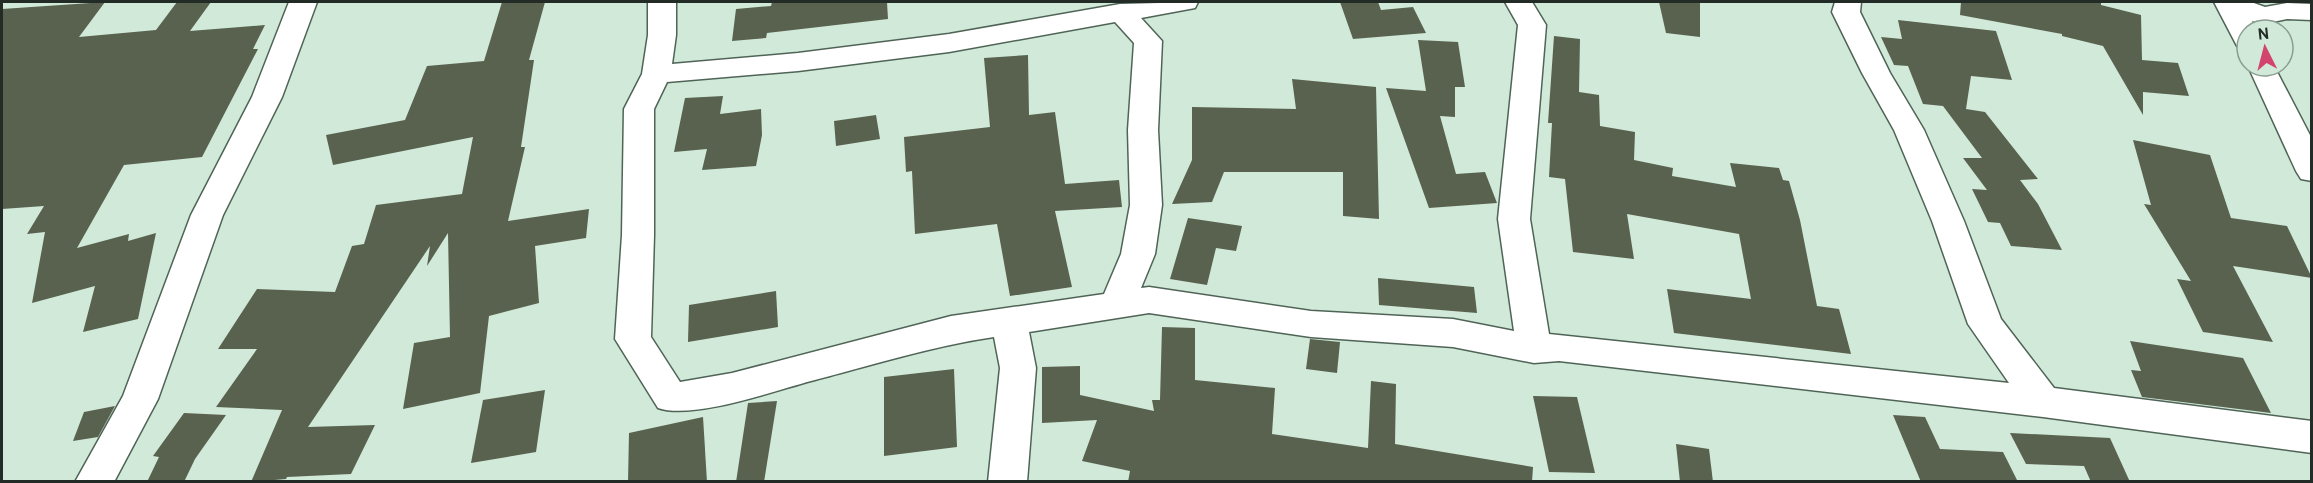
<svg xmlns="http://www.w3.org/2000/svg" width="2313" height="483" font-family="Overpass,sans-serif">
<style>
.building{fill:#59624e}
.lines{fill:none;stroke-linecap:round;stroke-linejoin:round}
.minor-casing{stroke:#4f6456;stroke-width:3}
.minor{fill:#fff;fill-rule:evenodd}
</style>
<rect width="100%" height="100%" fill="#d1e9d9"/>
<g class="building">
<polygon points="105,2 79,37 156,30 177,2 211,2 190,31 265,25 253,49 258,49 202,157 124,165 77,248 129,234 128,241 156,233 138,319 83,332 95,286 32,303 45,232 27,234 44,206 2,209 2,9"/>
<polygon points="502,2 545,2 529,60 534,60 521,147 525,147 508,221 589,209 586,238 535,246 539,303 489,316 480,393 403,409 414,343 450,337 448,233 427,266 430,246 308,427 375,425 351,474 287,477 286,479 251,482 282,410 216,407 257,349 218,349 257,289 335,292 352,246 364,244 376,205 462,194 473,137 333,165 326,135 405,120 427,66 484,61"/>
<polygon points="772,2 887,2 888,19 767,33 766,38 732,41 736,9 771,6"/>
<polygon points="1340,2 1378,2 1381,10 1413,7 1426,33 1353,39"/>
<polygon points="1659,2 1700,2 1700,37 1666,33"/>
<polygon points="1961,2 2101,2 2101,5 2141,15 2142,60 2178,63 2189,96 2143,92 2143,115 2103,46 2062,36 2062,34 1960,15"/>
<polygon points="1898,20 1996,31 2012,80 1971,76 1966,109 1985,112 2038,179 2020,180 2038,204 2062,250 2011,246 2000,223 1988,222 1972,189 1987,190 1963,158 1982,158 1943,106 1923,104 1908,66 1894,65 1881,37 1902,39"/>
<polygon points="1554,36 1580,39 1579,92 1599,95 1600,126 1635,132 1634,160 1673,168 1672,176 1736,187 1730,163 1779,168 1783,180 1789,181 1800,220 1817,306 1839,309 1851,354 1674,333 1667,289 1751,299 1739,234 1627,214 1634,259 1573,252 1565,179 1549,177 1552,123 1548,123"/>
<polygon points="1418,40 1458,42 1465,87 1455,87 1455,117 1440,116 1456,174 1485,172 1497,203 1429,208 1386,88 1426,91"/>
<polygon points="1028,55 1029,115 1055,112 1065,184 1119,180 1122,207 1055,211 1072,287 1010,296 997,224 915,234 912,171 906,172 904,137 990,127 984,58"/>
<polygon points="1292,79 1376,87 1379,219 1343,216 1343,172 1224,172 1212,202 1172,204 1192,160 1192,107 1296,109"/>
<polygon points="723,96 720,114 761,109 762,135 756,166 702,170 707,149 674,152 685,98"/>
<polygon points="876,115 880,139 836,146 834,121"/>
<polygon points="2133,140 2210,155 2231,218 2287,226 2312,278 2233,266 2273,342 2203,332 2177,279 2191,281 2144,204 2151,205"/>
<polygon points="1188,218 1242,226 1236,251 1216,248 1207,285 1170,279"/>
<polygon points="1378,278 1474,287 1477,313 1379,305"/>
<polygon points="776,291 778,327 688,342 689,305"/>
<polygon points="1162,327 1195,328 1195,380 1275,388 1272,434 1368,448 1371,381 1396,384 1395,444 1533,467 1532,482 1128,482 1130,471 1082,461 1097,420 1042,423 1042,367 1080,366 1080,395 1154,411 1152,400 1160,400"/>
<polygon points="1310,339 1340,342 1337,373 1306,369"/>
<polygon points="2130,341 2243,358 2271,413 2142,397 2131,370 2141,371"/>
<polygon points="954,369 957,447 884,456 884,377"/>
<polygon points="545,390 536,452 471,463 483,400"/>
<polygon points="1533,396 1577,397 1595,473 1549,472"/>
<polygon points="777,401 764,482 736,482 748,403"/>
<polygon points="115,406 98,437 73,441 84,412"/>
<polygon points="184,413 226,415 195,459 184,482 147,482 159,457 153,456"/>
<polygon points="1893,415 1925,417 1940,449 2003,452 2018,482 1921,482"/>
<polygon points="703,417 707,482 628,482 629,433"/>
<polygon points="2010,433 2110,438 2130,482 2091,482 2084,466 2026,464"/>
<polygon points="1676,444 1709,449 1713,482 1680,482"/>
</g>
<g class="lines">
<g class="minor-casing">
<g id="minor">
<polygon points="289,2 317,2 282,97 223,215 158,399 114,482 75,482 123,396 191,215 252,97"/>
<path d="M648,2H676V35L672,64L798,53L949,34L1120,4L1198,2L1195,8L1141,18L1162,41L1158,130L1162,205L1155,254L1141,288L1149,287L1311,311L1453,319L1514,331L1498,219L1518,25L1505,2H1532L1546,25L1530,219L1549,334L2009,383L1968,324L1932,221L1894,130L1862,73L1832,12L1835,2H1861L1860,12L1890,73L1924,130L1964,221L2001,319L2054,388L2312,421V453L2043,417L1559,361L1534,363L1453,347L1311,337L1149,313L1029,332L1036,368L1027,482H988L1000,368L994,337C932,346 872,365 811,381C774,391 692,420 658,408L615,339L622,235L624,109L642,74L648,35ZM1115,22L1134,43L1128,130L1130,205L1121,254L1104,294L951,316L732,373L680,382L651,337L654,235V109L667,82L798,71L949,52Z"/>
<polygon points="2214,2 2251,2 2265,7 2287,3 2312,4 2312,20 2287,19 2263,24 2252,21 2256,30 2247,30 2247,49 2237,46"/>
<polygon points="2247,64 2274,66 2312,139 2312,181 2301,179 2296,171"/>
</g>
</g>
<use href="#minor" class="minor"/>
</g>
<rect width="2313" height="483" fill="none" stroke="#222b25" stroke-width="6"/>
<g transform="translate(2265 48) rotate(354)"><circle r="28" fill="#d1e9d9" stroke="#8b9d91" stroke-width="1.5"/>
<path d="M0-4.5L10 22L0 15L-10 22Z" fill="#d2436e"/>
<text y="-9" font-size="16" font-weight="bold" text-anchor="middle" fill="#222b25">N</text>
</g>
</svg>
